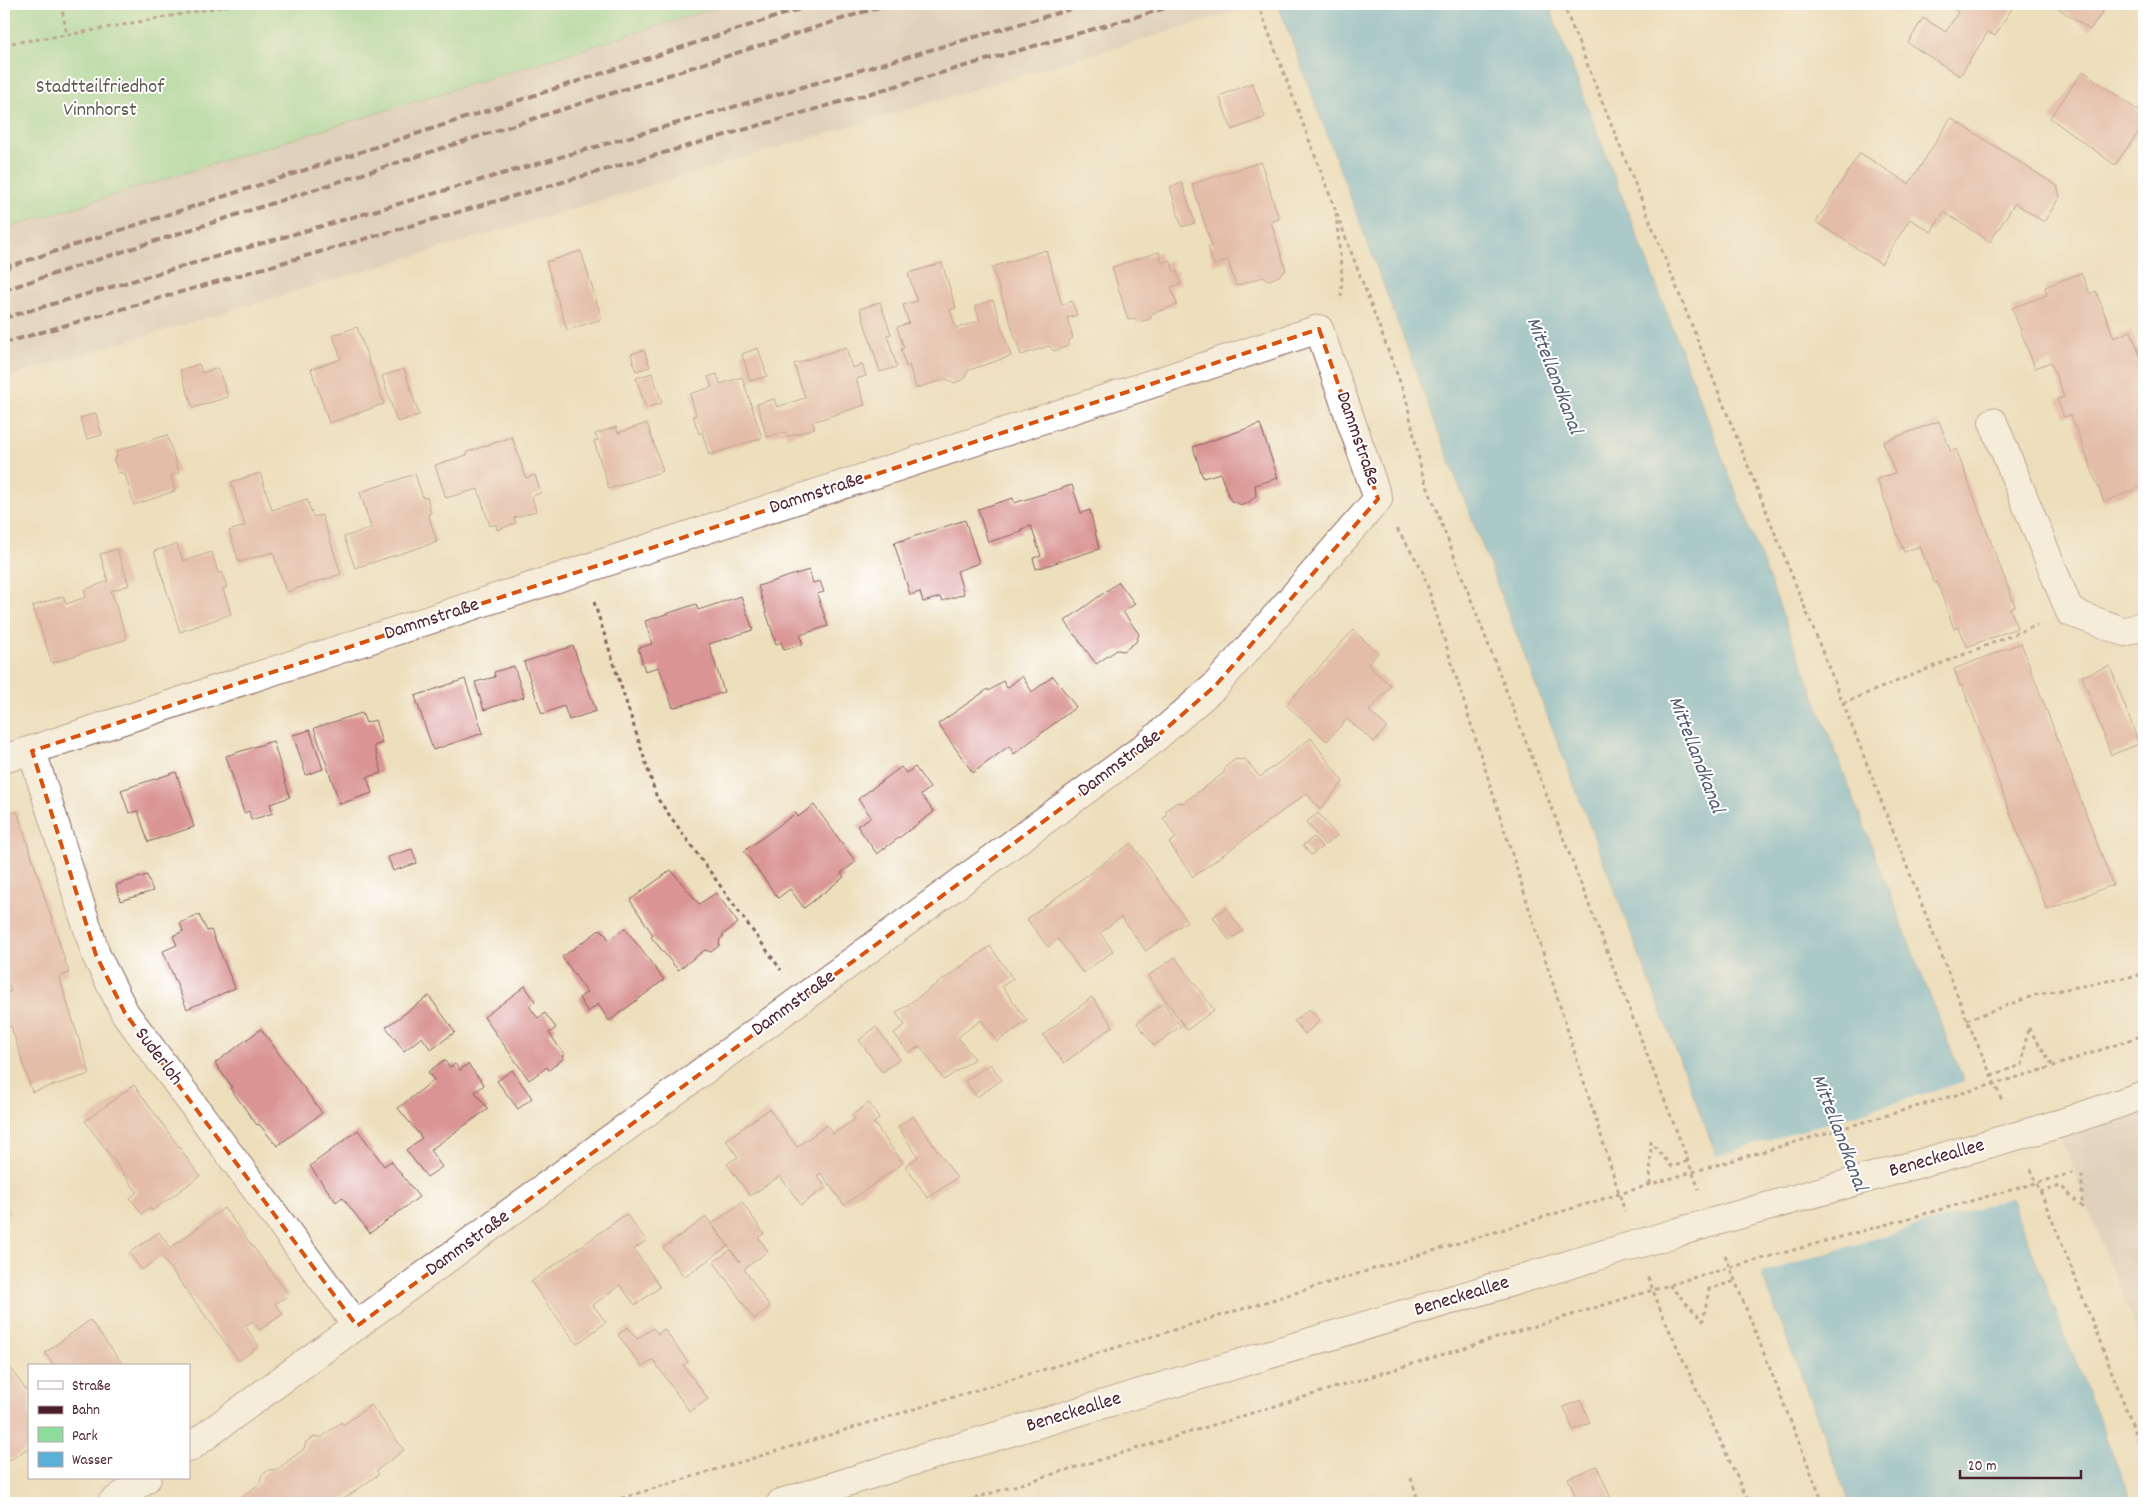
<svg xmlns="http://www.w3.org/2000/svg" width="2148" height="1507" font-family="Dekko,sans-serif">
<style>
.industrial{fill:#cfc0ba}
.green{fill:#8ddc9b;stroke:#6c7e63}
.water{fill:#5cb0d8;stroke:#536882}
.pier{fill:#eddebc}
.building{fill:#d99493}
.lines{fill:none;stroke-linecap:round;stroke-linejoin:round}
.minor-casing{stroke:#83625e;stroke-width:30}
.path{stroke:#83625e;stroke-width:3;stroke-dasharray:4 4;stroke-linecap:butt}
.minor{stroke:#fff;stroke-width:28}
.rail{stroke:#4a1f2b;stroke-width:4;stroke-dasharray:8 4;stroke-linecap:butt}
.minor-bridge-casing{stroke:#83625e;stroke-width:30;stroke-linecap:butt}
.path-bridge{stroke:#83625e;stroke-width:3;stroke-dasharray:4 4;stroke-linecap:butt}
.minor-bridge{stroke:#fff;stroke-width:28}
.marked{fill:none;stroke:#d8530f;stroke-width:4;stroke-dasharray:10 6;stroke-linejoin:round}
.labels{text-anchor:middle;dominant-baseline:central;stroke-width:4;stroke-linejoin:round;paint-order:stroke}
.park-label{font-size:20px;fill:#5e584d;stroke:#fff}
.street-label{font-size:20px;fill:#4a1f2b;stroke:#fff}
.water-label{font-size:21px;font-style:italic;fill:#515970;stroke:#fff}
</style>
<rect width="100%" height="100%" fill="#fff"/>
<filter id="ink" filterUnits="userSpaceOnUse"><feTurbulence type="fractalNoise" baseFrequency=".02" numOctaves="2"/><feDisplacementMap in="SourceGraphic" scale="10" xChannelSelector="R" yChannelSelector="G"/><feConvolveMatrix kernelMatrix="1 2 1 2 8 2 1 2 1" color-interpolation-filters="sRGB"/></filter>
<filter id="wash" filterUnits="userSpaceOnUse"><feTurbulence type="fractalNoise" baseFrequency=".0096" numOctaves="4" result="noise"/><feDisplacementMap in="SourceGraphic" scale="20" xChannelSelector="R" yChannelSelector="G"/><feGaussianBlur stdDeviation="1.12" result="paint"/><feColorMatrix in="noise" values="0 0 0 0 0 0 0 0 0 0 0 0 0 0 0 0 0 1.4 0 .05"/><feComposite in="paint" operator="in"/></filter>
<g filter="url(#wash)">
<rect width="100%" height="100%" fill="#eddebc"/>
<g class="industrial">
<polygon points="728,4 1262,4 4,378 4,229"/>
<polygon points="2144,1095 2144,1352 2056,1125"/>
</g>
<polygon class="green" points="4,4 728,4 4,229"/>
<polygon class="water" points="1278,4 1548,4 1916,961 2132,1503 1850,1503 1442,441"/>
<polygon class="pier" points="1966,1081 2013,1197 1758,1274 1714,1157"/>
<g id="blocks">
<g class="building">
<polygon points="1944,4 2014,5 1995,36 1988,32 1960,76 1908,43 1923,18 1946,32 1958,12"/>
<polygon points="2055,4 2108,4 2090,30 2054,5"/>
<polygon points="2083,71 2144,115 2144,132 2141,129 2115,165 2050,118"/>
<polygon points="1252,83 1265,117 1232,130 1219,96"/>
<polygon points="1951,118 2057,186 2060,196 2044,222 2015,203 1990,242 1944,212 1931,232 1910,219 1881,264 1816,222 1860,153 1909,184"/>
<polygon points="1261,162 1279,219 1271,222 1286,270 1279,276 1269,280 1263,277 1236,286 1228,260 1214,265 1208,247 1212,246 1192,184"/>
<polygon points="1182,183 1195,223 1182,227 1170,187"/>
<polygon points="1046,250 1062,305 1072,301 1077,315 1067,318 1073,338 1069,340 1068,346 1054,351 1049,346 1021,355 992,267"/>
<polygon points="581,251 602,319 567,330 546,262"/>
<polygon points="1159,252 1162,263 1170,260 1174,271 1177,271 1181,284 1171,287 1177,305 1153,313 1150,319 1139,322 1133,319 1128,320 1112,267"/>
<polygon points="942,263 956,308 950,310 956,328 980,321 975,306 993,300 1011,356 969,370 964,379 954,383 947,379 916,388 909,365 906,367 901,349 904,348 897,327 909,323 903,305 917,301 908,273"/>
<polygon points="2081,273 2090,294 2096,291 2114,338 2131,331 2144,367 2144,496 2141,487 2104,502 2071,415 2064,417 2057,399 2064,397 2051,362 2035,368 2012,308 2047,295 2045,287"/>
<polygon points="880,302 891,334 887,335 897,367 880,372 860,309"/>
<polygon points="357,327 384,404 329,423 311,369 341,359 333,335"/>
<polygon points="846,347 852,368 862,364 866,376 856,379 865,405 812,422 815,428 787,437 785,432 767,437 757,404 774,399 777,407 805,398 794,364"/>
<polygon points="758,348 767,376 750,381 742,354"/>
<polygon points="644,350 650,367 636,371 631,354"/>
<polygon points="199,364 202,373 218,368 228,397 193,408 180,370"/>
<polygon points="404,369 419,415 397,422 382,376"/>
<polygon points="652,373 662,403 646,408 636,378"/>
<polygon points="717,374 720,384 742,377 762,438 709,455 702,432 699,434 693,416 696,415 690,394 712,387 708,377"/>
<polygon points="96,413 102,435 87,439 80,418"/>
<polygon points="1939,421 1951,452 1956,449 2015,606 2010,608 2017,628 1967,647 1959,627 1954,629 1937,582 1934,583 1920,546 1904,552 1877,479 1895,473 1883,442"/>
<polygon points="647,423 663,471 609,489 594,441 598,440 595,434 616,427 618,433"/>
<polygon points="1260,424 1278,478 1255,485 1256,496 1248,503 1242,505 1231,501 1229,497 1220,473 1203,478 1193,447"/>
<polygon points="167,435 179,473 171,476 175,491 134,505 125,474 118,472 114,460 117,456 116,451"/>
<polygon points="512,437 526,478 535,475 541,493 532,496 536,511 514,518 516,523 497,530 496,524 490,526 478,489 446,498 435,465 467,455 467,452"/>
<polygon points="260,473 272,510 307,499 313,517 322,515 341,574 286,592 273,552 239,562 229,531 245,526 231,482"/>
<polygon points="415,474 423,498 427,497 431,513 428,514 437,542 355,568 344,537 371,528 360,492"/>
<polygon points="1072,485 1081,513 1090,510 1099,549 1036,569 1033,558 1041,556 1031,526 1021,529 1022,532 988,542 978,509 1013,498 1014,503"/>
<polygon points="965,520 979,563 957,571 964,594 942,601 940,597 923,602 920,592 910,595 894,543"/>
<polygon points="177,544 183,561 212,552 218,573 222,572 227,587 223,589 231,614 180,632 154,551"/>
<polygon points="117,549 129,585 111,591 127,639 52,663 33,606 63,596 66,604 86,597 84,590 108,581 100,554"/>
<polygon points="809,570 813,583 820,581 824,592 817,594 828,626 800,635 803,644 784,650 781,642 776,644 758,586"/>
<polygon points="1119,582 1135,604 1123,612 1139,634 1136,642 1124,651 1117,650 1096,664 1065,621"/>
<polygon points="741,596 753,630 709,644 724,692 673,708 659,667 645,671 638,648 652,644 645,621 696,604 698,610"/>
<polygon points="1353,630 1378,653 1368,665 1391,686 1369,711 1387,727 1374,742 1347,719 1327,741 1286,705"/>
<polygon points="2021,643 2113,885 2047,910 1962,685 1960,686 1954,669"/>
<polygon points="573,646 596,711 569,720 564,706 542,714 524,662"/>
<polygon points="514,666 524,697 484,710 475,682 495,677 494,672"/>
<polygon points="2110,666 2139,744 2111,755 2082,676"/>
<polygon points="1022,676 1032,692 1053,676 1076,707 1014,754 1009,746 973,773 938,724 988,689 989,691 1003,681 1007,688"/>
<polygon points="465,679 483,733 433,750 415,696"/>
<polygon points="362,713 366,723 375,720 382,743 374,746 382,773 367,777 372,793 340,804 314,728"/>
<polygon points="310,730 323,769 306,775 293,735"/>
<polygon points="1311,738 1343,782 1320,810 1307,793 1193,877 1169,843 1176,838 1163,818 1166,816 1166,810 1177,802 1183,803 1224,773 1225,767 1236,759 1241,760 1244,758 1260,777"/>
<polygon points="273,741 290,797 270,804 273,813 251,820 249,811 244,813 226,756"/>
<polygon points="901,767 906,773 915,767 930,788 921,795 934,812 877,854 857,826 871,817 858,799"/>
<polygon points="176,772 194,827 148,842 138,811 129,813 121,790"/>
<polygon points="814,805 856,862 841,873 844,877 804,908 790,889 778,898 744,851 796,813 798,817"/>
<polygon points="17,811 69,973 59,977 90,1074 32,1092 11,1026 4,1029 4,993 11,991 9,985 4,987 4,815"/>
<polygon points="1318,813 1337,836 1325,845 1306,822"/>
<polygon points="1314,837 1322,847 1311,855 1303,845"/>
<polygon points="1131,843 1187,921 1146,951 1121,917 1100,933 1113,951 1083,973 1058,939 1048,947 1027,919"/>
<polygon points="412,849 417,863 393,871 388,857"/>
<polygon points="671,870 699,904 716,893 738,923 722,935 724,936 720,939 719,946 711,952 705,950 678,970 651,937 653,935 630,900"/>
<polygon points="147,875 153,891 120,901 116,885"/>
<polygon points="1226,908 1243,931 1229,940 1213,917"/>
<polygon points="199,915 207,931 211,930 235,988 187,1009 163,951 177,945 173,936 183,931 180,923"/>
<polygon points="625,928 664,980 609,1021 598,1004 588,1012 579,998 587,992 562,957 601,929 609,940"/>
<polygon points="990,946 1013,979 1002,986 1027,1021 997,1042 981,1020 970,1028 958,1037 974,1059 944,1080 920,1046 909,1053 894,1033 905,1025 896,1013"/>
<polygon points="1175,957 1214,1010 1187,1030 1148,976"/>
<polygon points="525,986 535,1001 529,1006 538,1018 545,1013 556,1028 549,1033 564,1054 562,1056 564,1058 549,1070 547,1067 529,1080 484,1017"/>
<polygon points="429,996 455,1032 431,1050 422,1037 404,1051 386,1027"/>
<polygon points="1092,997 1113,1026 1064,1063 1043,1035"/>
<polygon points="1163,1003 1181,1026 1154,1046 1137,1023"/>
<polygon points="1309,1009 1320,1021 1305,1034 1294,1021"/>
<polygon points="876,1027 900,1059 882,1072 859,1040"/>
<polygon points="261,1029 322,1113 277,1146 259,1124 257,1125 230,1088 232,1087 215,1063"/>
<polygon points="444,1060 450,1067 455,1064 460,1070 468,1064 484,1085 475,1092 488,1109 430,1150 442,1167 427,1177 406,1150 422,1138 398,1108 434,1080 428,1072"/>
<polygon points="990,1064 1002,1080 977,1097 965,1081"/>
<polygon points="512,1070 532,1098 518,1109 497,1081"/>
<polygon points="134,1085 200,1176 152,1211 150,1208 142,1214 130,1198 137,1192 85,1121"/>
<polygon points="869,1103 879,1119 874,1123 903,1163 844,1205 821,1173 817,1176 826,1187 801,1205 780,1176 750,1196 727,1164 738,1157 726,1140 769,1109 797,1147 827,1125 833,1134 855,1119 852,1115"/>
<polygon points="913,1116 957,1178 928,1198 905,1166 918,1157 898,1127"/>
<polygon points="358,1130 384,1166 391,1161 419,1197 370,1233 342,1197 336,1202 310,1166"/>
<polygon points="742,1202 764,1234 758,1237 768,1251 744,1269 770,1307 754,1319 714,1262 730,1250 740,1262 712,1224"/>
<polygon points="4,1204 10,1212 4,1216"/>
<polygon points="224,1208 289,1295 275,1304 283,1314 260,1330 253,1321 245,1326 259,1346 239,1361 161,1256 142,1270 129,1253 159,1232 170,1248"/>
<polygon points="626,1214 646,1241 634,1249 660,1287 635,1305 620,1285 593,1305 606,1322 577,1344 531,1282"/>
<polygon points="706,1217 728,1246 684,1277 663,1248"/>
<polygon points="90,1320 124,1366 54,1366 45,1353"/>
<polygon points="628,1327 637,1339 653,1328 658,1334 664,1329 688,1362 683,1365 708,1399 690,1412 653,1360 642,1367 618,1335"/>
<polygon points="4,1360 29,1394 29,1447 9,1461 4,1454"/>
<polygon points="1581,1400 1590,1423 1573,1430 1564,1407"/>
<polygon points="371,1405 404,1450 376,1471 379,1474 338,1503 245,1503 241,1498 260,1483 262,1475 269,1470 278,1469 304,1449 306,1442 314,1437 322,1437 341,1422 343,1425"/>
<polygon points="1597,1466 1613,1503 1578,1503 1568,1478"/>
</g>
</g>
</g>
<g filter="url(#ink)">
<use href="#blocks" fill-opacity="0" stroke="#83625e" stroke-width="1"/>
<g class="lines">
<g class="minor-casing">
<g id="minor">
<polyline points="1993,422 2070,612 2125,632 2144,625"/>
<polyline points="32,751 96,955 125,1013 357,1326"/>
<polyline points="4,759 1319,329 1378,499 1215,686 1146,746 189,1448"/>
<polyline points="2062,1123 2144,1095"/>
<polyline points="112,1503 147,1478"/>
<polyline points="781,1503 920,1459 1678,1232"/>
</g>
</g>
<g class="path">
<polyline points="61,4 67,35"/>
<polyline points="1258,4 1406,398 1422,473 1699,1189"/>
<polyline points="1563,4 1843,703 1967,1020 2003,1103"/>
<polyline points="4,44 67,35 237,4"/>
<polyline points="1336,213 1342,277 1341,301"/>
<polyline points="1397,529 1422,569 1625,1212"/>
<polyline points="594,602 657,798 781,970"/>
<polyline points="1843,703 2037,625"/>
<polyline points="1967,1020 2035,995 2144,974"/>
<polyline points="2045,1069 2144,1035"/>
<polyline points="1991,1075 2022,1065 2028,1027 2053,1066"/>
<polyline points="2031,1169 2066,1254 2144,1455"/>
<polyline points="1650,1185 1651,1142 1672,1167 1688,1161"/>
<polyline points="2040,1192 2061,1186 2082,1207 2082,1170"/>
<polyline points="1725,1255 1823,1503"/>
<polyline points="1648,1277 1662,1314 1749,1503"/>
<polyline points="1669,1285 1703,1321 1709,1289 1736,1281"/>
<polyline points="1411,1478 1419,1503"/>
<polyline points="606,1503 1662,1181"/>
<polyline points="959,1503 1692,1278"/>
</g>
<use href="#minor" class="minor"/>
<g class="rail">
<polyline points="4,268 815,4"/>
<polyline points="4,290 888,4"/>
<polyline points="4,318 1089,4"/>
<polyline points="4,343 1180,4"/>
</g>
<g class="minor-bridge-casing">
<polyline id="minor-bridge" points="1678,1232 2062,1123"/>
</g>
<g class="path-bridge">
<polyline points="1662,1181 2045,1069"/>
<polyline points="1692,1278 2076,1172"/>
</g>
<use href="#minor-bridge" class="minor-bridge"/>
</g>
</g>
<path d="M0 0H2148V1507H0ZM1319,329L1378,499L1215,686L1146,746L357,1326L125,1013L96,955L32,751Z" fill="#eddebc" fill-opacity=".55" fill-rule="evenodd"/>
<path class="marked" d="M1319,329L1378,499L1215,686L1146,746L357,1326L125,1013L96,955L32,751Z"/>
<g class="labels">
<g class="park-label">
<text x="100" y="88">Stadtteilfriedhof<tspan x="100" dy="23">Vinnhorst</tspan></text>
</g>
<g class="street-label">
<text transform="translate(1357 439) rotate(71)">Dammstraße</text>
<text transform="translate(817 494) rotate(-18)">Dammstraße</text>
<text transform="translate(432 620) rotate(-18)">Dammstraße</text>
<text transform="translate(1120 764) rotate(-37)">Dammstraße</text>
<text transform="translate(794 1004) rotate(-36)">Dammstraße</text>
<text transform="translate(158 1057) rotate(53)">Suderloh</text>
<text transform="translate(1937 1159) rotate(-16)">Beneckeallee</text>
<text transform="translate(468 1244) rotate(-36)">Dammstraße</text>
<text transform="translate(1462 1297) rotate(-17)">Beneckeallee</text>
<text transform="translate(1074 1413) rotate(-17)">Beneckeallee</text>
</g>
<g class="water-label">
<text transform="translate(1553 376) rotate(69)">Mittellandkanal</text>
<text transform="translate(1695 755) rotate(69)">Mittellandkanal</text>
<text transform="translate(1838 1133) rotate(69)">Mittellandkanal</text>
</g>
</g>
<rect width="2148" height="1507" fill="none" stroke="#fff" stroke-width="20"/>
<rect x="28" y="1364" width="162" height="115" fill="#ffffff" stroke="#b7a5aa"/>
<rect x="38" y="1381" width="25" height="8" fill="#ffffff" stroke="#b7a5aa"/>
<text x="72" y="1390" font-size="15" fill="#4a1f2b">Straße</text>
<rect x="38" y="1406" width="25" height="8" fill="#4a1f2b" stroke="#b7a5aa"/>
<text x="72" y="1414" font-size="15" fill="#4a1f2b">Bahn</text>
<rect x="38" y="1427" width="25" height="15" fill="#8ddc9b" stroke="#b7a5aa"/>
<text x="72" y="1440" font-size="15" fill="#4a1f2b">Park</text>
<rect x="38" y="1452" width="25" height="15" fill="#5cb0d8" stroke="#b7a5aa"/>
<text x="72" y="1464" font-size="15" fill="#4a1f2b">Wasser</text>
<path d="M1960 1470v8h121v-8" fill="none" stroke="#4a1f2b" stroke-width="2.5"/>
<text x="1968" y="1470" font-size="15" fill="#4a1f2b" stroke="#ffffff" stroke-width="4" paint-order="stroke">20 m</text>
</svg>
